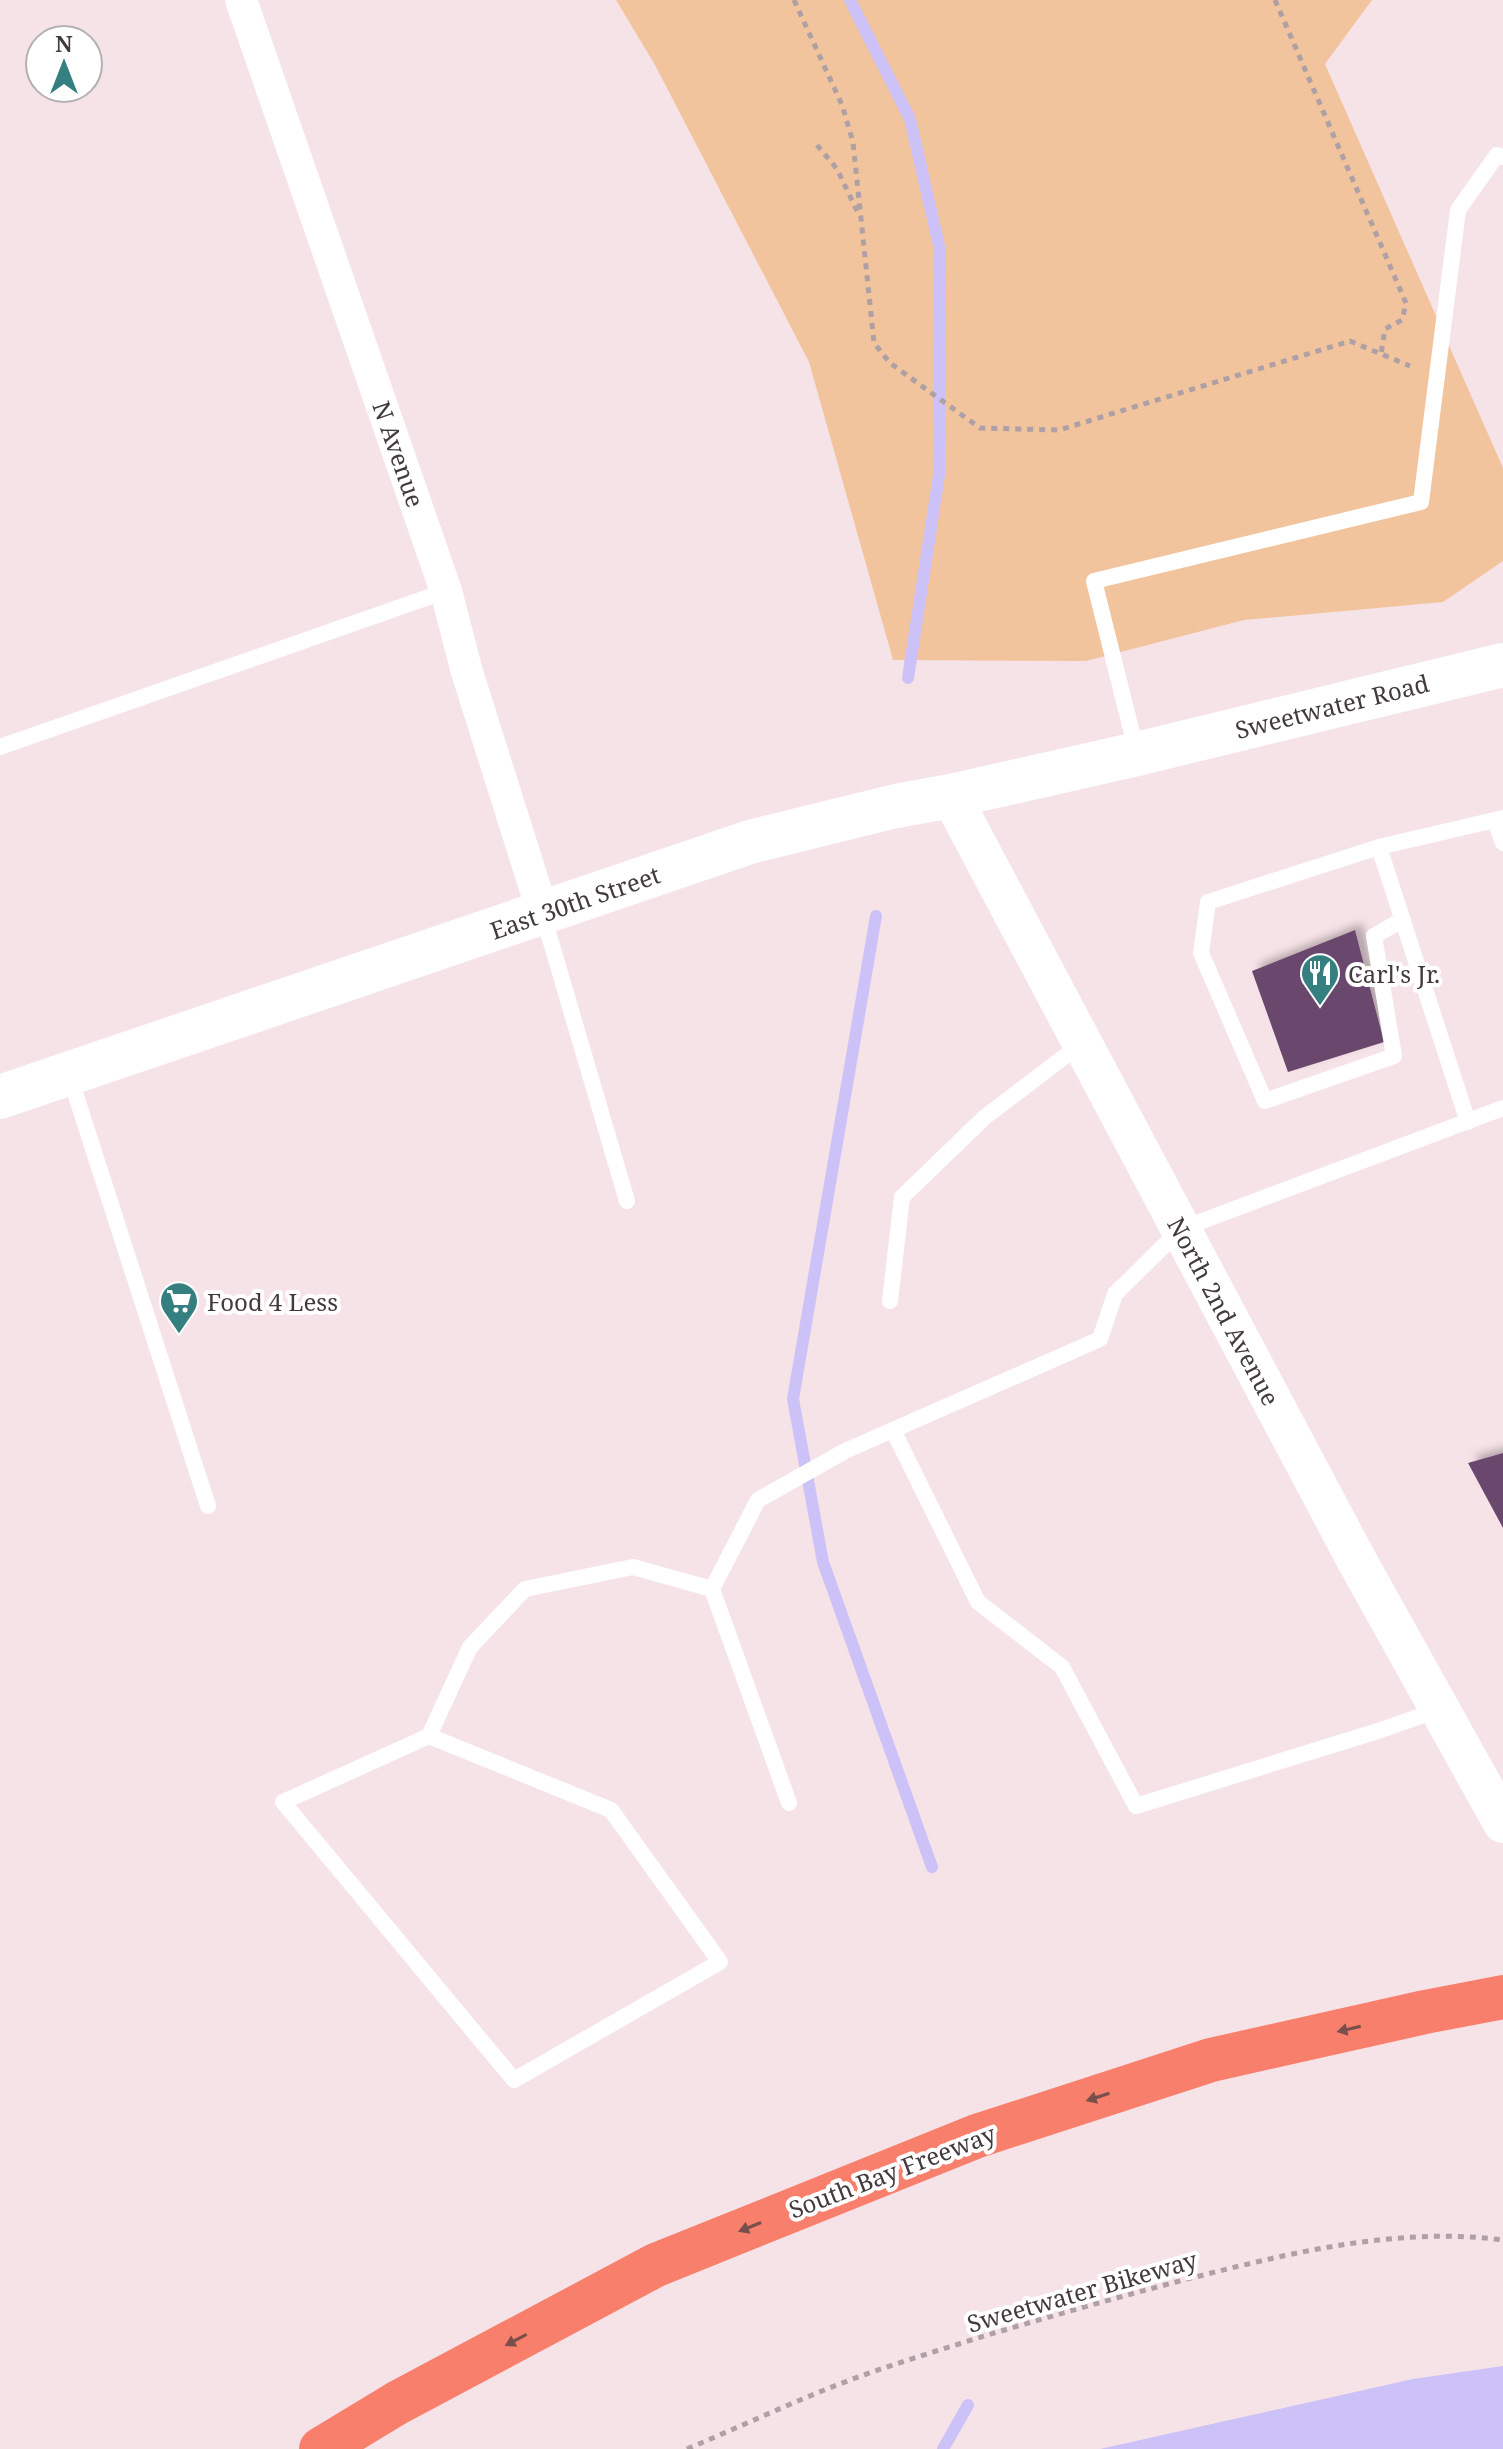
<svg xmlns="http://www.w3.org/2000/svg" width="1503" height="2449" font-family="'Noto Serif',serif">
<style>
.green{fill:#f2c49d}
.water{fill:#cdc2f7}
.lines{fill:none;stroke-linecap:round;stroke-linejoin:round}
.stream{stroke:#cdc2f7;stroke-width:12}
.building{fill:#6b476c;filter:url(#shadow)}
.path{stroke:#aea0a4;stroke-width:5;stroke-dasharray:6 6;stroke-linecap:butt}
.service{stroke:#fff;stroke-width:16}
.minor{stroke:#fff;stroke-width:32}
.tertiary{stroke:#fff;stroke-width:40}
.secondary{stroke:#fff;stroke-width:44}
.motorway{stroke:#f97f6d;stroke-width:44}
.oneway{fill:#794f4b}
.labels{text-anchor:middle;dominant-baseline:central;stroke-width:8;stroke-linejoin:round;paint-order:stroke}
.street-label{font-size:24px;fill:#423a3c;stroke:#fff}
.poi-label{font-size:24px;fill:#423a3c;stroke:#fff;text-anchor:start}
</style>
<defs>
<filter id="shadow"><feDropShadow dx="7" dy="-7" stdDeviation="4" flood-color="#0004"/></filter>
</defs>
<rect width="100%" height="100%" fill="#f6e3e8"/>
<polygon class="green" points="616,0 1372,0 1325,64 1503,468 1503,561 1443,602 1244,620 1086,661 893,660 809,362 655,65"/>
<polygon class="water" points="1503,2366 1503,2449 1100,2449 1413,2379"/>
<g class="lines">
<g class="stream">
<polyline points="850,0 910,119 940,250 939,475 908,678"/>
<polyline points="876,916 793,1399 823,1562 932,1867"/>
<polyline points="943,2449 968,2405"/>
</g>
</g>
<g class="building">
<polygon points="1355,930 1384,1042 1288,1072 1252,971"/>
<polygon points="1503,1453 1503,1528 1468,1463"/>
</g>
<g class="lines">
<g class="path">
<polyline points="794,0 842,105 853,142 874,343 890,363 980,428 1059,430 1350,341 1410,366"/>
<polyline points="1275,0 1406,303 1402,320 1385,329 1381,354"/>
<polyline points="817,145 837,169 857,211"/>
<path d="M687,2449C749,2423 809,2394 872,2372C973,2338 1077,2308 1180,2281C1285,2254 1395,2226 1503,2240"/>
</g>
<g class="service">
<polyline points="0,747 446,591"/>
<polyline points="1137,753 1094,581 1421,502 1458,210 1497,155 1503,157"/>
<polyline points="1495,820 1503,843"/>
<polyline points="1379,847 1208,902 1201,953 1265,1101 1394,1056 1374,936 1402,920"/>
<polyline points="543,915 627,1201"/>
<polyline points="69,1074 208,1506"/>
<polyline points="1468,1122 1379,847 1503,818"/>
<polyline points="890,1301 902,1197 985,1117 1081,1044"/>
<polyline points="893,1430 978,1602 1062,1667 1136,1806 1378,1731 1438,1710"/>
<polyline points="429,1736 611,1810 720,1962 514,2080 283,1802 429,1736 470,1647 525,1589 633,1567 712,1589"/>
<polyline points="789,1803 712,1589 758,1500 845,1451 1100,1339 1115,1294 1181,1229 1503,1108"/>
</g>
<polyline class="minor" points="241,0 446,591 467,672 543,913"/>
<polyline class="tertiary" points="951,796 1356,1559 1503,1823"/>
<polyline class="secondary" points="0,1097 753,841 896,806 951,796 1137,754 1503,665"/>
<polyline class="motorway" points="321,2449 397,2403 656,2265 977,2136 1211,2060 1425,2012 1503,1997"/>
</g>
<defs><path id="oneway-solid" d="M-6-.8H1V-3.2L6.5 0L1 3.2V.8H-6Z" transform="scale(2)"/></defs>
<g class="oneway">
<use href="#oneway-solid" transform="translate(1349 2029) rotate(167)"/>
<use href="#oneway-solid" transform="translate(1098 2097) rotate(162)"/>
<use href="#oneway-solid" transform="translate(750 2227) rotate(158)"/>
<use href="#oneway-solid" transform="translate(516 2340) rotate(152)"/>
</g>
<defs>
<g id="restaurant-pin" transform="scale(2)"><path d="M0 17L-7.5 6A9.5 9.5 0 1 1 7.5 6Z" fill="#367f81" stroke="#fff"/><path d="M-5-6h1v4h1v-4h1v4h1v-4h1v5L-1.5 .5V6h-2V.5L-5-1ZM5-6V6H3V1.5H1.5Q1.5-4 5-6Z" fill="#fff"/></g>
<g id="supermarket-pin" transform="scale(2)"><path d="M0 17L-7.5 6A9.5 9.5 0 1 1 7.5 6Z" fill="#367f81" stroke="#fff"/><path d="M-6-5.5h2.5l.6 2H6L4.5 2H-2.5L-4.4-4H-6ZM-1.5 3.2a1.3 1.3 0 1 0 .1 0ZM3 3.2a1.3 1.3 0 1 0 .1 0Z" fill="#fff"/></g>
</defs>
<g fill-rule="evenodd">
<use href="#restaurant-pin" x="1320" y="973"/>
<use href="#supermarket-pin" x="179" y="1301"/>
</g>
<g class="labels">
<g class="street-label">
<text transform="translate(399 454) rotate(71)">N Avenue</text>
<text transform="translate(1332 706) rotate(-14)">Sweetwater Road</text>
<text transform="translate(575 902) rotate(-19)">East 30th Street</text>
<text transform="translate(1224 1311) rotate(62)">North 2nd Avenue</text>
<text transform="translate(892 2171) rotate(-21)">South Bay Freeway</text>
<text transform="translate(1082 2291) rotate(-16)">Sweetwater Bikeway</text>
</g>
<g class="poi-label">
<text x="1348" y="973">Carl's Jr.</text>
<text x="207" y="1301">Food 4 Less</text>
</g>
</g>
<g transform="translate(64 64)"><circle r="38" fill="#ffffff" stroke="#b3b0b1" stroke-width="2"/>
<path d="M0-6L14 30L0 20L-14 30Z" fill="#367f81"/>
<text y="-12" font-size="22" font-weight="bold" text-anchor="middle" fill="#423a3c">N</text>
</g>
</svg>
